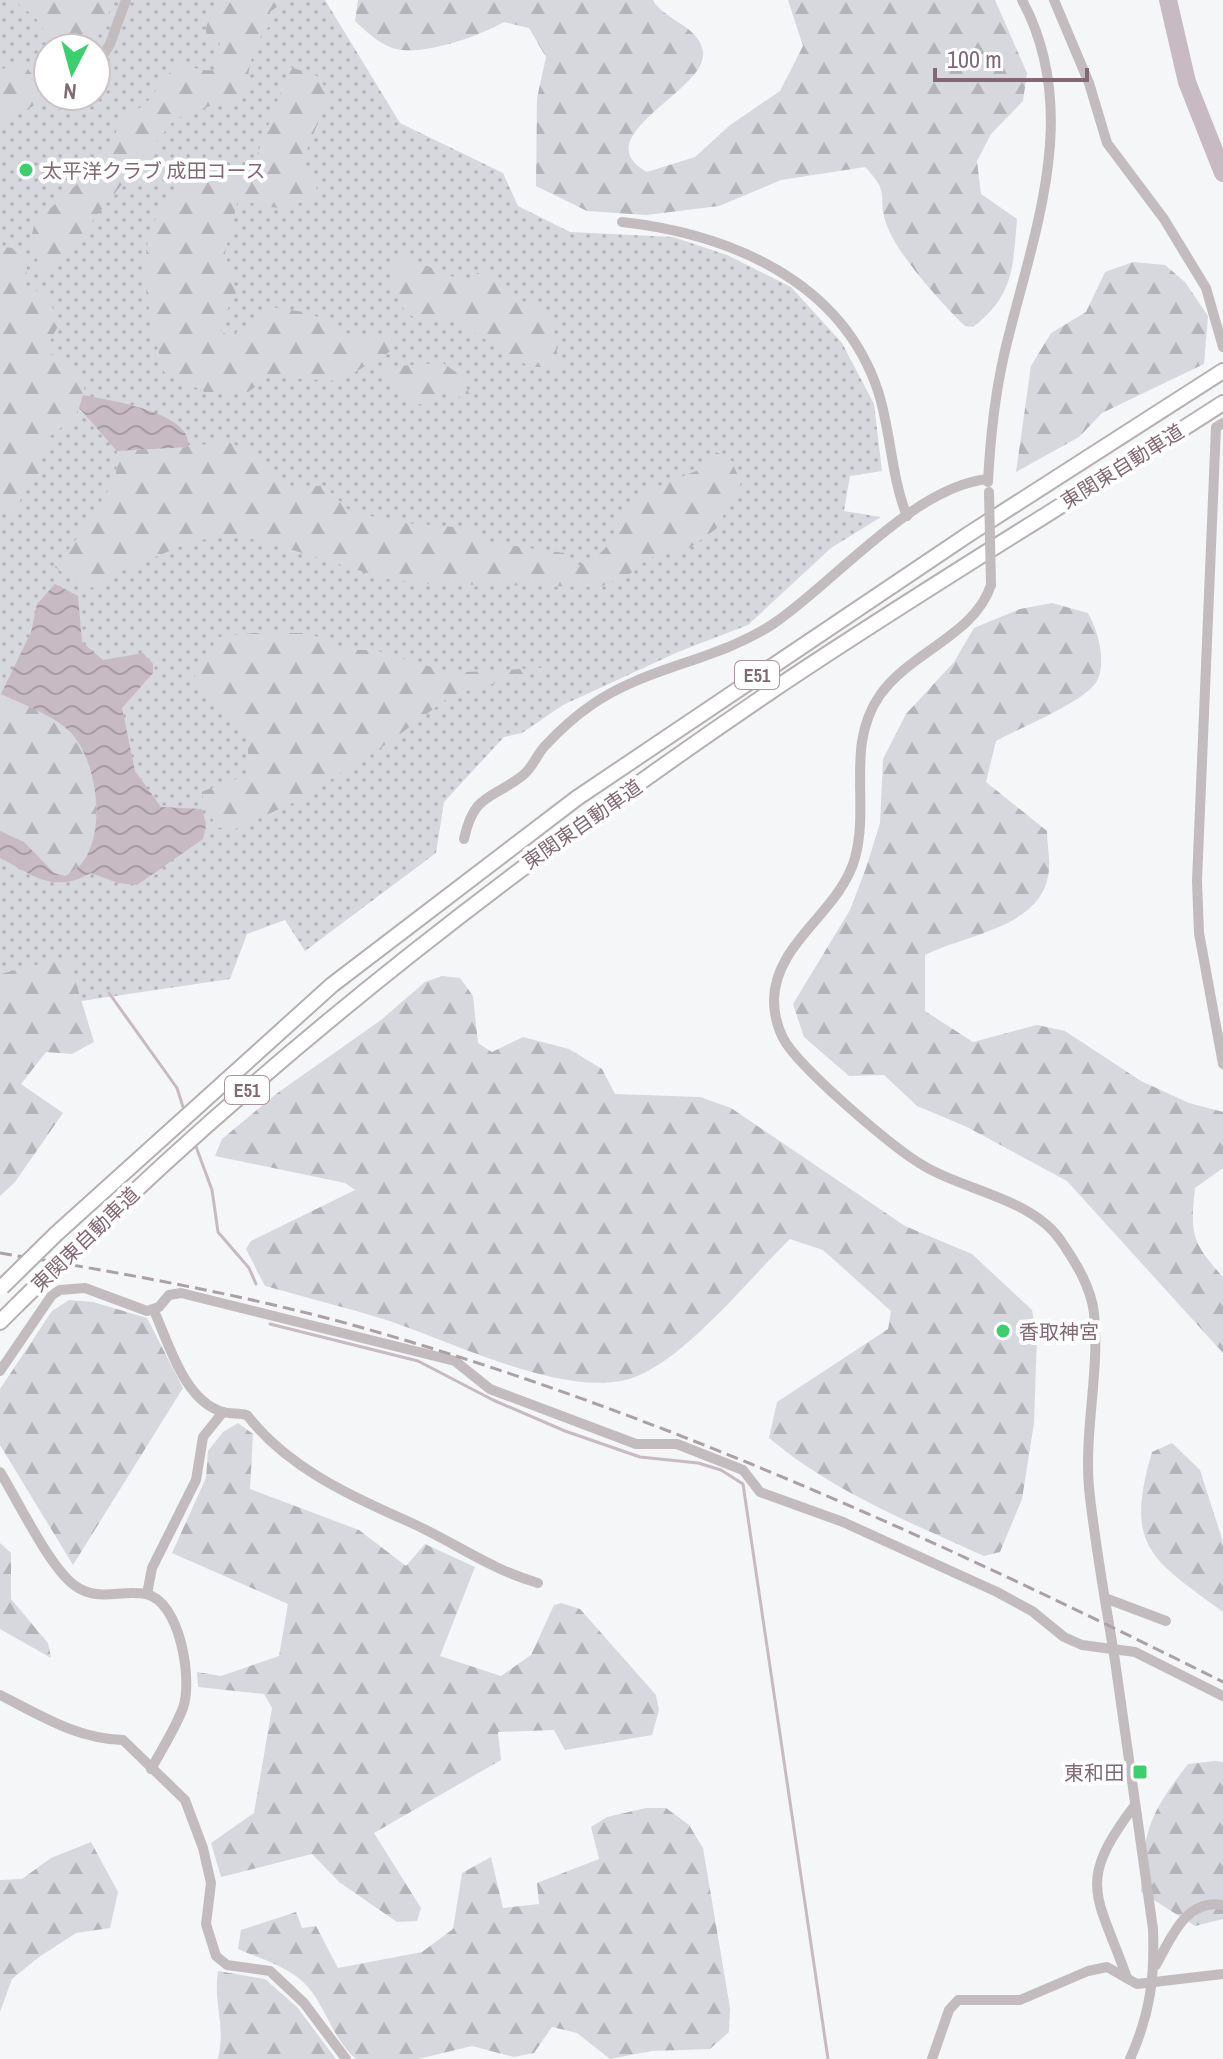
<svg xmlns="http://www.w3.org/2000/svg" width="1223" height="2059" font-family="'Archivo Narrow','Noto Sans JP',sans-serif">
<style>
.green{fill:url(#green-dots);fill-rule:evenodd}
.forest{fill:url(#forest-firs)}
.water{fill:url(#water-waves)}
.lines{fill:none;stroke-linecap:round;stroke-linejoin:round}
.stream{stroke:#c7bac2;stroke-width:3}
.river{stroke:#c7bac2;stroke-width:18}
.highway-casing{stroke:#b6b0b3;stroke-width:18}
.minor{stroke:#c3bcbf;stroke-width:10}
.highway{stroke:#fff;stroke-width:14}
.rail{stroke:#aaa0a5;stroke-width:3;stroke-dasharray:12 6;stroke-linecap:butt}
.highway-bridge-casing{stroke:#b6b0b3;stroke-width:18;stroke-linecap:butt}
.minor-bridge{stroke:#c3bcbf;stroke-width:10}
.highway-bridge{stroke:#fff;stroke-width:14}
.poi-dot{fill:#3ccf6e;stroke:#fff;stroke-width:3}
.labels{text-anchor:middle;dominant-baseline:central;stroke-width:8;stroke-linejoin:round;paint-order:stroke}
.shield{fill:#fff;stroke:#a7969e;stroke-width:2}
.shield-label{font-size:18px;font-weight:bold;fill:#816974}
.poi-label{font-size:20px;fill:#816974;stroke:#fff;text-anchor:start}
.street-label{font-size:20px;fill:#816974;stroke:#fff}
</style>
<defs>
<pattern id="green-dots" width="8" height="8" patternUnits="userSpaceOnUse" patternTransform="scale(2)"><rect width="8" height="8" fill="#d6d8dd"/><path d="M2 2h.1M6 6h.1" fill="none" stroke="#b3b3b8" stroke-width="1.8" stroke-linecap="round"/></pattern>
<pattern id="forest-firs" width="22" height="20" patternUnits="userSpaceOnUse" patternTransform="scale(2)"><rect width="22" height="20" fill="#d6d8dd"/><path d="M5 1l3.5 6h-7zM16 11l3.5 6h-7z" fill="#b3b3b8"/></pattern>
<pattern id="water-waves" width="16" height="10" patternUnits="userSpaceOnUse" patternTransform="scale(2)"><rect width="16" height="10" fill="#c7bac2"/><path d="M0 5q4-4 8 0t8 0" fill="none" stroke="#a79ba2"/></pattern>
</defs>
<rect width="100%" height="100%" fill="#f4f6f7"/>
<path class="green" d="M0,0H325L400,123L503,173L518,206L570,232L673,237L727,255L791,287L842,343L874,404L882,471L850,476L844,511L881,517L831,548L748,625L678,652L563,705L522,733L504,737L444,802L436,853L305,951L285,920L247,934L230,979L0,1013ZM48,48H96V96H48Z"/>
<g class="forest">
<polygon points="13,0 113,0 105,25 91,48 56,48 35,17"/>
<path d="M230,0H286L270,12L271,24L255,44L241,105L215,104L175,119L51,272L43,274L30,242L35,222L105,159L101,152L109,145L126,114L144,106L175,66C191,64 200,72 216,70L220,41L208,39C200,22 218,11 230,0Z"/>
<path d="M358,0H653C662,19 700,26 703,52C708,91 583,136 647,172L695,157L730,125L780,91L803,46L788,0H995L1027,73L1023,101L991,134L977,161L981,194L1017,219C1013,267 1014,296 973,327L965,326C942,304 895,252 886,223C877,194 891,194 865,167L781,180L719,206L646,215L587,211L536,186L537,98L546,57L529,28L504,22C479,36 431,53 402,50C383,48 369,34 355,21Z"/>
<polygon points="11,64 26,66 33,76 48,72 48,96 54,96 0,122 0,71"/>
<path d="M290,67L317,76L330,93L300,167L316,179L317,194C281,214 276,209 238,199L225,253L236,292L218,329L230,337L271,307L310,313L356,338L387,333L393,341L391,351L340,381L269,377L248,392H205L164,372C152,327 134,264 155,220C165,198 193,178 212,164L251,171Z"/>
<path d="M0,236L3,247L12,248L27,263L26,287C44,290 55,307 59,324L46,349L51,355L64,356L85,386L76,416L48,438V449L39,461L42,468L36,477L25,482C20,501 21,512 0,514Z"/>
<path d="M398,254L468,283L477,273H489L509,294L552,316L559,367H530L454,320C404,328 395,306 391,262Z"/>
<polygon points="1133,262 1165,265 1185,282 1208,316 1204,364 1102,413 1079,437 1016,472 1031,366 1051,333 1086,312 1105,272"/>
<path d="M443,363L460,375L474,403C453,394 440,387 423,404L411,405L382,367Z"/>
<path d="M226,441C272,456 266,498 323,485L349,510L394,522L477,529L480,541L564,553L574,567C600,560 618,539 621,512L642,493L708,466L716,452L731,460L741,483L716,529L691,547L649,558L631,573L600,587L431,584L387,579L260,540L218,536L186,544L117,573L103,590L78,584L55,567L90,521L116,477L117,451L188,447Z"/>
<path d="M1052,603L1088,613C1098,631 1106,659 1098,679C1090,700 1017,729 996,741L986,782L1047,831C1047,844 1050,857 1049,869C1045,928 965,934 925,955V1011L973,1042L1037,1025L1065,1031L1141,1081L1189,1103L1223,1112V1168L1195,1188C1190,1236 1192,1242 1223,1277V1353L1067,1181L967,1127L917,1106L884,1075L849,1076L804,1037L793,1004L850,910L866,868L880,823L883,759L906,714L954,662L974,628L1020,609Z"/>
<path d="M253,633H309L346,650H375L451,673L554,667L452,695L388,743L297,801L233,830L216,827L201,792L250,774C248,761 249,740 243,728C234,710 208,700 193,686L196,670L219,637Z"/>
<path d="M1,694C22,704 50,714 67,729C101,758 112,857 65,876L54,873L24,842L0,831Z"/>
<polygon points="68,957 94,1042 72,1054 46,1052 21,1084 63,1113 15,1182 0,1196 0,974"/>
<path d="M442,976L460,978L473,996L478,1043L492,1052L523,1037L569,1049L602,1069L615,1094L700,1097L731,1108L905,1226L972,1254L1032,1310L1037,1336L1034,1423L1022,1499L1000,1552L984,1556C909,1522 832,1491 769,1438L777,1402L888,1329L891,1311L823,1250L790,1239C749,1279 687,1357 635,1377C569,1402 450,1340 383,1319C344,1307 304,1297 265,1286L246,1249L251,1241L355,1190L345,1183L215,1156L222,1139L276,1094L381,1020L425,982Z"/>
<polygon points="69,1300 93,1302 147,1318 183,1388 73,1565 0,1445 0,1389 52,1311"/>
<polygon points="238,1423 253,1434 250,1489 359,1530 406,1566 425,1544 475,1567 440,1656 501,1676 531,1655 554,1605 561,1603 580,1609 656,1695 659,1710 652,1735 565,1750 554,1730 498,1732 501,1760 374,1833 421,1908 417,1921 397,1922 339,1882 312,1854 221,1877 211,1843 254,1813 272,1708 264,1694 198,1687 197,1672 221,1676 279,1656 288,1604 172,1553 206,1478 208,1451 223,1432"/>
<path d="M1172,1443L1200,1470L1223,1542V1612C1151,1559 1124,1547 1152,1452Z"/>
<polygon points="0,1543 11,1553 11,1599 48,1643 51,1658 0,1629"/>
<path d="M1215,1761L1223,1762V1919L1195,1926L1141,1892C1143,1830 1150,1813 1188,1764Z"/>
<path d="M646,1808H666L689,1825L703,1848L730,2008L729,2032L710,2049L652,2051L610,2059L577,2033L552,2027L534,2053L514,2057L472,2046L418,2059H356C335,2041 328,2014 312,1992C295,1968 263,1960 238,1949L241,1930L296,1912L302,1928L316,1926L338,1968L422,1952L453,1929L462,1873L491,1857L503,1908L539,1904L537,1883L599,1859L591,1827L607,1817Z"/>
<polygon points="91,1842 118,1892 110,1928 76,1933 39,1957 12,1979 0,2012 0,1880 22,1879 51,1858"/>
<path d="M218,1971L265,1979L297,2007L336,2059H218C226,2023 213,2006 218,1971Z"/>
</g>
<g class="water">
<path d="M83,395C107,400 194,412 188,447L117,451L79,408Z"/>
<path d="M55,584L78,596L82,642L103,660L143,653L153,664V673L122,708L135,771L161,807L202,809L206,824L203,839L137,885L118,883L91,873C53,894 35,876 0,858V831L24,842L54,873L65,876C112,857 101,758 67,729C50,714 22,704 1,694L31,632L37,604Z"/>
</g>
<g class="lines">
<g class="stream">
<polyline points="109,993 177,1088 184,1110"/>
<polyline points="195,1144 212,1190 218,1232 249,1268 256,1284"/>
<polyline points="270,1324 418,1361 493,1400 565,1431 640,1457 698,1463 721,1470 743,1484 828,2059"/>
</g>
<polyline class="river" points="1168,0 1187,82 1223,173"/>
<g class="highway-casing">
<g id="highway">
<polyline points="56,1234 332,985 577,798 969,534 1223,371"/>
<path d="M76,1247C289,1040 524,859 770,692C918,592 1073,500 1223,403"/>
<polyline points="0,1322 17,1305"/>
</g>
</g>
<g class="minor">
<polyline points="1054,0 1089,83 1107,143 1164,219 1206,288 1223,347"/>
<polyline points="96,66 110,44 126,0"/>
<path d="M622,222C729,234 841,280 878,391C891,431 891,477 907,516"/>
<polyline points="1223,423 1216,427 1197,881 1199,933 1223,1064"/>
<path d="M988,482C990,442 995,395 1004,355C1031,239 1084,115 1022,0"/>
<path d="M991,585C975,635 910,652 880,695C845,745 870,803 855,858C840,912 775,942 774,1000C774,1012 777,1026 783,1038C798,1067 893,1148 924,1166C966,1191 1033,1199 1061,1241C1076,1263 1091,1287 1094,1313C1100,1371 1084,1430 1089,1488C1095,1546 1106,1604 1115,1661C1128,1750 1140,1840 1153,1929C1155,1978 1150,2014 1130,2059"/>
<path d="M464,839C474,793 491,800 522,776C532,769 536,756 544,747C557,733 574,717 590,706C644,667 717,661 773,624C834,583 914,486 988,479"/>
<path d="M154,1311C169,1343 184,1401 223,1412C230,1414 239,1413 247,1415C286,1466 348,1495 405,1520C451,1540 489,1569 538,1583"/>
<polyline points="0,1371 52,1295 60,1290 85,1288 147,1311 159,1307 169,1295 181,1293 455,1361 490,1389 636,1444 677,1444 743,1470 760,1492 843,1522 997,1592 1032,1611 1064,1637 1082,1645 1135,1652 1223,1696"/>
<path d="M0,1472C18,1501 49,1566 74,1585C98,1603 120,1589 146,1594C180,1601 193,1680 183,1708C175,1729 162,1749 151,1769"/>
<polyline points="147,1594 152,1568 196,1480 203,1437 223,1412"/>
<polyline points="1105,1598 1166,1621"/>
<path d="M0,1695C40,1715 77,1739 123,1740L185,1800L203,1848L211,1883L206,1924L216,1956L227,1965L270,1971L304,2003L346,2059"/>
<path d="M1156,1965C1171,1938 1186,1898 1223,1905"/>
<path d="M1127,1978C1097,1893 1075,1884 1135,1805"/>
<polyline points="932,2059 949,2010 958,2000 1020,2000 1088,1971 1107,1967 1137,1984 1223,1974"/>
</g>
<use href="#highway" class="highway"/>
<path class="rail" d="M0,1253C129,1274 259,1297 384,1334C675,1419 953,1547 1223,1682"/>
<g class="highway-bridge-casing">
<g id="highway-bridge">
<polyline points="2,1287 56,1234"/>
<polyline points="17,1305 76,1247"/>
</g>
</g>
<polyline class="minor-bridge" points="989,492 991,585"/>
<use href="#highway-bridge" class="highway-bridge"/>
</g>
<g class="poi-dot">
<circle cx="26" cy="170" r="8"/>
<circle cx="1003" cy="1331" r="8"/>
<rect x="1132" y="1764" width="16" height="16" rx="4"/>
</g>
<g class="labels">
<g class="shield">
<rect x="735" y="661" width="44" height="28" rx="6"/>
<rect x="225" y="1076" width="44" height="28" rx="6"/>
</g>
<g class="shield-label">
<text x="757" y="675">E51</text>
<text x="247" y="1090">E51</text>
</g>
<g class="poi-label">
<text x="42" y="170">太平洋クラブ 成田コース</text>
<text x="1019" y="1331">香取神宮</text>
<text x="1124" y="1772" text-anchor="end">東和田</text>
</g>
<g class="street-label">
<text transform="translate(1122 466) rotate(-32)">東関東自動車道</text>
<text transform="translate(582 824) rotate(-35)">東関東自動車道</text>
<text transform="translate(85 1239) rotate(-44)">東関東自動車道</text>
</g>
</g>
<g transform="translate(72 72) rotate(186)"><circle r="38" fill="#ffffff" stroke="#cdc3c7" stroke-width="2"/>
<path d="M0-6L14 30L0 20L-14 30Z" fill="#3ccf6e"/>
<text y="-12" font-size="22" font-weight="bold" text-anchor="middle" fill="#816974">N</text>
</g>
<path d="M935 68v12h152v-12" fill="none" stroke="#816974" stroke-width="4"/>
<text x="947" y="68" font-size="24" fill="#816974" stroke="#ffffff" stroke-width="6" paint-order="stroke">100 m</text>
</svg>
